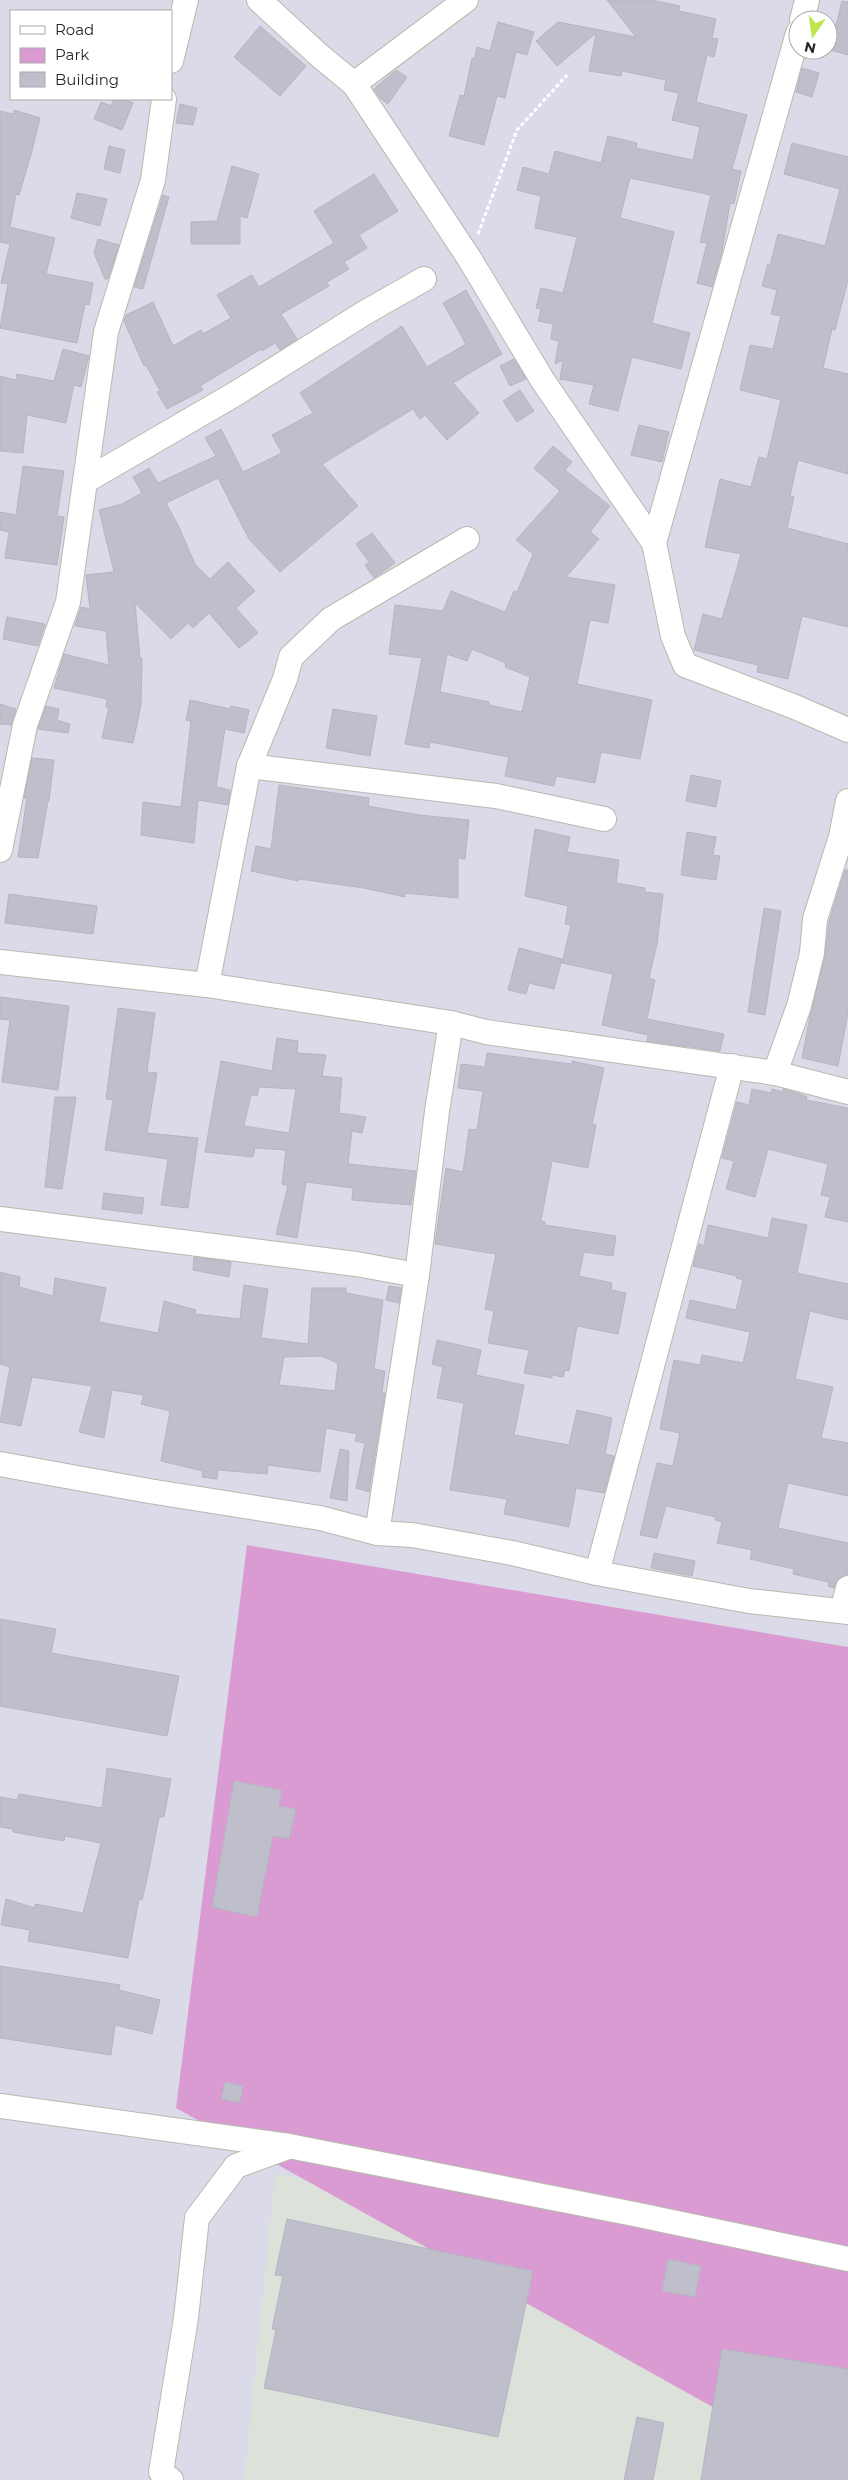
<svg xmlns="http://www.w3.org/2000/svg" width="848" height="2480" font-family="Montserrat,sans-serif">
<style>
.industrial{fill:#dce1da}
.green{fill:#da9bd3}
.building{fill:#bfbfcb;stroke:#b6b4c3;fill-rule:evenodd}
.lines{fill:none;stroke-linecap:round;stroke-linejoin:round}
.minor-casing{stroke:#b7baad;stroke-width:26}
.path{stroke:#fff;stroke-width:3;stroke-dasharray:4 2.5;stroke-linecap:butt}
.minor{stroke:#fff;stroke-width:24}
</style>
<rect width="100%" height="100%" fill="#dadae9"/>
<polygon class="industrial" points="275,2174 848,2265 848,2480 244,2480"/>
<polygon class="green" points="247,1545 848,1647 848,2480 844,2480 176,2108"/>
<g class="building">
<polygon points="607,0 652,0 680,6 679,11 716,19 712,38 718,39 714,57 707,55 696,102 747,115 732,169 741,171 734,204 730,203 722,251 712,287 697,283 707,243 700,242 711,195 630,178 620,218 674,232 652,323 690,333 681,369 632,357 618,411 589,404 594,385 560,379 563,360 555,364 559,341 551,339 553,324 538,321 541,309 536,308 541,288 563,293 577,237 535,228 541,196 517,190 523,167 549,174 555,151 601,163 608,136 637,143 636,148 693,160 700,127 672,120 679,93 664,90 666,80 622,71 621,76 589,71 596,33 557,66 536,41 558,22 636,37"/>
<polygon points="842,1 848,2 848,55 830,50"/>
<polygon points="498,22 534,32 527,55 516,52 505,98 497,96 484,145 449,136 460,95 464,96 472,58 475,58 477,47 490,51"/>
<polygon points="260,26 306,66 280,96 234,57"/>
<polygon points="802,68 819,73 812,97 796,92"/>
<polygon points="396,70 407,77 388,104 381,99 374,89"/>
<polygon points="114,99 123,99 133,103 122,130 94,119 101,102 111,106"/>
<polygon points="180,104 197,108 193,125 176,123"/>
<polygon points="14,110 40,118 31,155 19,195 16,194 10,227 55,238 46,274 93,283 89,305 85,304 77,343 0,328 8,284 1,283 10,244 0,242 0,111 13,114"/>
<polygon points="792,143 848,157 848,280 835,330 832,329 823,368 848,374 848,474 798,460 790,496 794,497 787,528 848,544 848,627 802,616 788,679 757,672 758,665 694,650 703,614 722,619 741,554 705,547 720,479 751,487 759,457 767,459 781,400 740,390 750,345 773,349 781,316 771,314 777,290 762,286 768,264 770,265 778,234 825,246 840,189 784,174"/>
<polygon points="109,146 125,150 120,173 104,169"/>
<polygon points="232,166 259,174 247,218 240,216 240,244 191,244 191,222 217,221"/>
<polygon points="374,174 398,211 359,235 367,248 344,262 349,269 327,282 329,286 281,314 297,339 280,350 275,343 262,351 261,349 200,386 203,390 167,409 157,392 160,391 146,365 144,366 124,321 126,315 153,302 173,346 201,330 203,334 231,318 217,295 252,275 259,287 334,243 314,211"/>
<polygon points="77,193 107,199 100,226 71,218"/>
<polygon points="163,195 169,197 143,289 134,287"/>
<polygon points="98,239 119,245 108,279 105,279 94,253"/>
<polygon points="466,290 502,354 453,383 479,413 447,440 425,415 420,419 413,409 322,464 358,506 280,572 249,539 218,478 166,503 178,525 195,564 210,579 228,562 255,591 236,608 258,633 239,648 209,613 193,628 188,623 171,639 135,603 140,658 142,658 141,705 133,743 102,738 109,707 106,707 107,699 54,688 64,654 109,665 106,631 75,626 81,607 90,609 86,575 114,572 99,510 122,504 142,493 133,477 149,468 158,483 216,456 205,438 221,429 243,472 282,453 272,435 313,413 300,393 402,326 427,367 466,344 443,303"/>
<polygon points="63,349 89,356 81,387 74,385 66,423 27,415 23,453 0,451 0,376 16,380 17,374 54,381"/>
<polygon points="514,359 526,379 510,386 500,366"/>
<polygon points="520,390 534,411 517,422 503,401"/>
<polygon points="639,425 669,432 662,462 631,455"/>
<path d="M553,446L572,462L565,470L610,506L590,532L599,539L566,577L615,585L608,623L590,620L577,684L652,700L640,759L601,752L595,783L556,776L554,786L505,776L509,757L430,742L429,748L405,744L422,658L389,654L395,605L443,611L451,591L505,612L514,591L517,592L533,554L516,540L560,491L534,468ZM472,649L506,663L505,667L530,677L522,712L489,705V702L440,692L447,654L467,661Z"/>
<polygon points="23,466 64,471 57,516 64,517 57,565 5,558 9,532 0,530 0,512 16,515"/>
<polygon points="372,533 395,563 374,578 365,565 369,562 356,544"/>
<polygon points="7,617 45,624 38,646 3,639"/>
<polygon points="190,700 230,709 231,706 249,710 244,733 225,729 216,787 230,790 228,805 198,800 194,843 141,835 143,802 181,807 191,721 186,720"/>
<polygon points="0,704 16,709 11,725 0,724"/>
<polygon points="46,706 59,709 57,720 70,724 68,733 38,729"/>
<polygon points="333,709 377,716 370,756 326,748"/>
<polygon points="32,758 54,760 49,801 48,801 38,858 18,857 27,798 24,798"/>
<polygon points="691,775 721,781 716,807 686,801"/>
<polygon points="279,785 369,798 368,806 419,815 469,820 465,859 458,858 458,898 405,893 405,897 364,888 299,879 298,881 251,871 256,846 271,849"/>
<polygon points="535,829 570,837 567,852 619,860 616,883 645,888 645,892 663,894 657,944 649,978 655,980 647,1019 724,1034 720,1051 647,1041 648,1035 602,1025 613,974 562,963 571,925 565,924 568,906 525,896"/>
<polygon points="687,832 716,837 713,855 720,856 716,880 681,875"/>
<polygon points="845,870 848,870 848,1013 838,1066 802,1058 810,1016 825,956 829,922"/>
<polygon points="9,894 97,906 93,934 5,923"/>
<polygon points="764,908 781,911 765,1015 748,1012"/>
<polygon points="519,948 562,959 554,989 529,983 526,994 508,990"/>
<polygon points="0,997 69,1006 58,1090 2,1082 10,1020 0,1019"/>
<polygon points="118,1008 155,1013 147,1072 157,1073 147,1133 198,1138 188,1208 161,1205 168,1159 105,1150 113,1100 106,1099"/>
<path d="M277,1038L298,1041L297,1053L326,1055L322,1076L342,1078L339,1113L366,1117L362,1133L352,1131L348,1164L416,1171L411,1205L352,1200L353,1188L306,1182L297,1238L276,1234L288,1186L282,1184L286,1150L255,1148L253,1157L205,1152L221,1061L272,1071ZM259,1087L296,1089L289,1133L244,1126L251,1095L257,1096Z"/>
<polygon points="487,1053 572,1064 572,1061 604,1068 592,1124 596,1125 588,1168 552,1161 541,1221 545,1222 545,1225 616,1236 613,1256 584,1252 579,1276 612,1283 611,1290 626,1293 618,1334 577,1326 569,1371 565,1370 563,1377 552,1375 552,1378 524,1373 529,1350 488,1343 494,1311 485,1309 496,1254 435,1244 446,1168 463,1172 469,1129 477,1130 483,1091 458,1088 461,1064 485,1067"/>
<polygon points="752,1089 771,1093 772,1089 783,1092 783,1089 800,1094 807,1097 806,1100 848,1108 848,1222 825,1217 830,1197 821,1195 828,1164 768,1149 755,1197 726,1189 734,1161 722,1158 737,1102 749,1105"/>
<polygon points="55,1097 76,1097 62,1189 45,1187"/>
<polygon points="104,1193 144,1198 142,1214 102,1209"/>
<polygon points="772,1218 807,1225 797,1273 848,1284 848,1320 810,1311 795,1379 833,1387 821,1438 848,1443 848,1496 788,1483 778,1528 848,1543 848,1575 839,1578 834,1588 828,1586 829,1582 793,1574 794,1569 750,1559 752,1550 717,1543 722,1522 715,1520 716,1517 666,1506 657,1538 640,1535 657,1463 673,1466 680,1433 660,1429 674,1360 700,1365 702,1355 743,1363 750,1332 686,1318 690,1300 736,1310 743,1280 736,1278 737,1276 693,1266 699,1244 704,1246 708,1225 768,1238"/>
<polygon points="194,1257 231,1262 229,1277 193,1270"/>
<path d="M0,1272L20,1277L19,1287L53,1296L55,1278L106,1288L99,1322L158,1333L164,1301L196,1310L195,1314L240,1319L244,1285L268,1289L261,1338L308,1344L312,1288H346V1293L383,1300L374,1369L385,1371L382,1392L385,1393L369,1492L356,1488L365,1443L355,1441L357,1434L326,1428L320,1472L268,1465L267,1474L218,1470L217,1479L202,1477L203,1471L161,1461L170,1411L141,1404L144,1395L112,1390L104,1438L79,1432L92,1386L32,1377L21,1426L0,1422L10,1367L0,1364ZM321,1356L338,1363L335,1391L279,1385L284,1357Z"/>
<polygon points="389,1286 401,1288 399,1303 386,1300"/>
<polygon points="437,1340 481,1350 476,1375 524,1385 514,1435 569,1445 577,1410 612,1418 605,1454 614,1456 604,1493 576,1488 569,1527 504,1514 507,1499 450,1490 464,1403 437,1398 443,1367 432,1364"/>
<polygon points="340,1449 349,1451 347,1501 330,1498"/>
<polygon points="654,1553 695,1561 692,1576 651,1568"/>
<polygon points="0,1619 56,1629 51,1653 179,1676 167,1736 0,1706"/>
<polygon points="107,1768 171,1779 164,1817 159,1817 147,1879 142,1900 139,1899 128,1958 28,1941 30,1930 1,1925 6,1899 35,1908 35,1904 83,1913 101,1843 65,1836 64,1841 13,1832 13,1829 0,1827 0,1797 17,1800 19,1794 102,1808"/>
<polygon points="234,1781 282,1790 279,1806 296,1809 289,1839 273,1836 257,1917 212,1907"/>
<polygon points="0,1966 120,1985 119,1990 160,2000 152,2034 115,2025 111,2055 0,2038"/>
<polygon points="225,2082 243,2086 240,2103 221,2099"/>
<polygon points="287,2219 533,2271 498,2437 264,2388 276,2330 272,2329 283,2276 275,2275"/>
<polygon points="668,2259 701,2266 695,2297 662,2291"/>
<polygon points="722,2349 848,2369 848,2480 701,2480"/>
<polygon points="637,2417 664,2423 653,2480 624,2480"/>
</g>
<g class="lines">
<g class="minor-casing">
<g id="minor">
<polyline points="259,0 320,56 354,84 466,0"/>
<polyline points="802,20 807,0"/>
<polyline points="798,33 654,543 673,636 685,665 795,707 848,730"/>
<polyline points="171,61 186,0"/>
<polyline points="354,84 469,258 543,381 654,543"/>
<polyline points="87,480 235,394 366,312 424,279"/>
<polyline points="249,766 496,796 604,819"/>
<polyline points="0,850 25,725 68,602 106,332 153,180 164,99"/>
<polyline points="0,962 207,985 451,1023 486,1032 775,1073 848,1092"/>
<polyline points="207,985 249,766 285,679 291,657 331,619 467,539"/>
<polyline points="775,1073 799,1006 812,953 815,919 841,837 848,801"/>
<polyline points="0,1219 356,1264 417,1275"/>
<polyline points="0,1464 149,1491 320,1518 377,1533 412,1535 512,1553 597,1573 749,1601 848,1612"/>
<polyline points="377,1533 417,1275 437,1111 451,1023"/>
<polyline points="597,1573 732,1066"/>
<polyline points="842,1611 848,1588"/>
<polyline points="0,2106 289,2146 634,2214 848,2259"/>
<polyline points="171,2480 161,2472 186,2318 197,2218 236,2166 288,2147"/>
</g>
</g>
<polyline class="path" points="478,234 517,130 567,75"/>
<use href="#minor" class="minor"/>
</g>
<rect x="10" y="10" width="162" height="90" fill="#ffffff" stroke="#a9a9a9"/>
<rect x="20" y="26" width="25" height="8" fill="#ffffff" stroke="#a9a9a9"/>
<text x="55" y="35" font-size="15" fill="#272727">Road</text>
<rect x="20" y="48" width="25" height="15" fill="#da9bd3" stroke="#a9a9a9"/>
<text x="55" y="60" font-size="15" fill="#272727">Park</text>
<rect x="20" y="72" width="25" height="15" fill="#bfbfcb" stroke="#a9a9a9"/>
<text x="55" y="85" font-size="15" fill="#272727">Building</text>
<g transform="translate(813 35) rotate(193)"><circle r="24" fill="#ffffff" stroke="#a9a9a9"/>
<path d="M0-4L9 19L0 12L-9 19Z" fill="#bde748"/>
<text y="-8" font-size="14" font-weight="bold" text-anchor="middle" fill="#272727">N</text>
</g>
</svg>
